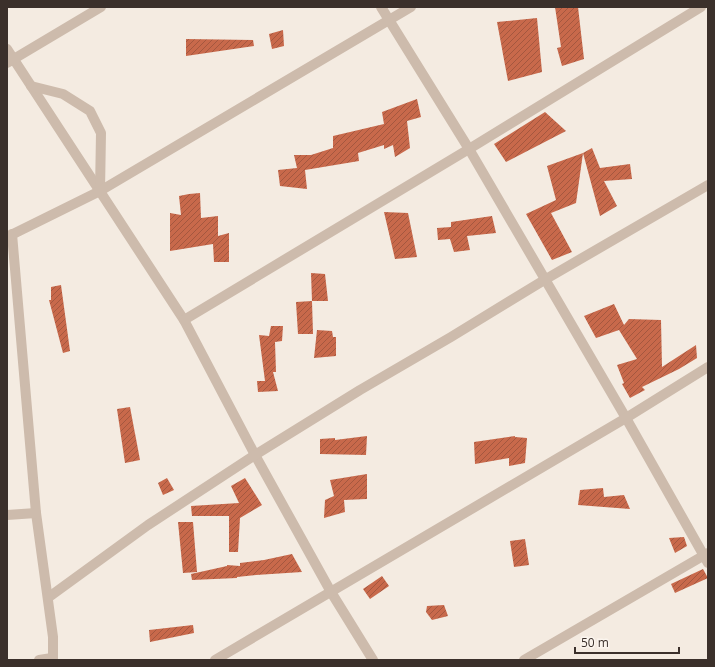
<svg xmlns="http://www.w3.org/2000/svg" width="715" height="667" font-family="'Open Sans',sans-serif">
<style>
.building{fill:url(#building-hatch)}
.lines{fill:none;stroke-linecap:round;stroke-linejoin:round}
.minor{stroke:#cdbbac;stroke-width:10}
</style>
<defs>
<pattern id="building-hatch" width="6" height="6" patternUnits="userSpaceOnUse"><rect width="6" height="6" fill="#c8694b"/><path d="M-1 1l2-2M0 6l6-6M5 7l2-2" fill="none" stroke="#a4573f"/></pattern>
</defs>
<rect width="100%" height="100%" fill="#f4ebe1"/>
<g class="building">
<polygon points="555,7 578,7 584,59 562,66 557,48 561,47"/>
<polygon points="537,18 542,72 508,81 497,22"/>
<polygon points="283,30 284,46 272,49 269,34"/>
<polygon points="186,39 253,40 254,46 186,56"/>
<polygon points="417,99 421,117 407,121 410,148 395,157 393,145 384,149 384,145 358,153 359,161 305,170 307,189 280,186 278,170 297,168 294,155 311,155 333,148 333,136 384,124 382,112"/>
<polygon points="545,112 566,131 506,162 494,144"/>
<polygon points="592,148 600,168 630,164 632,179 604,181 617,206 600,216 583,153"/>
<polygon points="583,153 576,203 551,213 572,252 552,260 526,214 556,200 547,166"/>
<polygon points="200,193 201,218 218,216 218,236 229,233 229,262 214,262 213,244 170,251 170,213 181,215 179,196 189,194"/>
<polygon points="384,212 408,213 417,257 395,259"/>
<polygon points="492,216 496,233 467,236 470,250 454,252 450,239 438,240 437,228 451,227 451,222"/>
<polygon points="311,273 325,274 328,301 312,301"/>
<polygon points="61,285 70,351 63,353 49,300 51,300 51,287"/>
<polygon points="312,301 313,334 298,334 296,302"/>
<polygon points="614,304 624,325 629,319 661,320 662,367 696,345 697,358 679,369 642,387 645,390 630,398 622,384 624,383 617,365 637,359 619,330 596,338 584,316"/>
<polygon points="271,326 283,326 282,341 275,342 276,372 273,372 278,391 258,392 257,381 265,381 259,335 269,336"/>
<polygon points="317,330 332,331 333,337 336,337 336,356 314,358"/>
<polygon points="130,407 140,460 125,463 117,409"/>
<polygon points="367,436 366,455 320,454 320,439 335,438 335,440"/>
<polygon points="515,436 515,437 527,438 525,463 509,466 509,458 475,464 474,442"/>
<polygon points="367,474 367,499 344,500 345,512 324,518 325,500 334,496 330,480"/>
<polygon points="167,478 174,490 163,495 158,483"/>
<polygon points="245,478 262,505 240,518 238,552 229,552 229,516 192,516 191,506 239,503 231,486"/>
<polygon points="603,488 604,497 624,495 630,509 578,505 580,490"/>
<polygon points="178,522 193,522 197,572 183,573"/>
<polygon points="684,537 687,546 675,553 669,538"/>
<polygon points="525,539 529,565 514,567 510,541"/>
<polygon points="292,554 302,572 256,575 237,577 237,578 192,580 191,574 227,566 227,565 240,566 240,563 264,560"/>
<polygon points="703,569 708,578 675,593 671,584"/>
<polygon points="382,576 389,586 370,599 363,589"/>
<polygon points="444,605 448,616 432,620 426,612 427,606"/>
<polygon points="193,625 194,633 150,642 149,630"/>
</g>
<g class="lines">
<g class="minor">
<polyline points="381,7 469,149 626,418 708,563"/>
<polyline points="7,49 184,320 255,455 331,592 373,660"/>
<polyline points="7,63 101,7"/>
<polyline points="31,86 63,94 90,111 101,133 100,191"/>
<polyline points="12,234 36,513 53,637 53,660"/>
<polyline points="7,237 100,191 411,7"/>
<polyline points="184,320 469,149 701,7"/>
<polyline points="7,515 36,513"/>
<polyline points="49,597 148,525 255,455 360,390 451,337 546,279 708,185"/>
<polyline points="39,660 52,658"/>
<polyline points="215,660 626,418 708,367"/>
<polyline points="524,660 708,553"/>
</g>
</g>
<rect width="715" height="667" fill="none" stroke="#3b302b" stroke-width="16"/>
<path d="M575 647v6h104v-6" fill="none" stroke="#3b302b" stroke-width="2"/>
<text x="581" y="647" font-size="12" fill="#3b302b" stroke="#fbf5ee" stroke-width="3" paint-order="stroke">50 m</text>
</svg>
